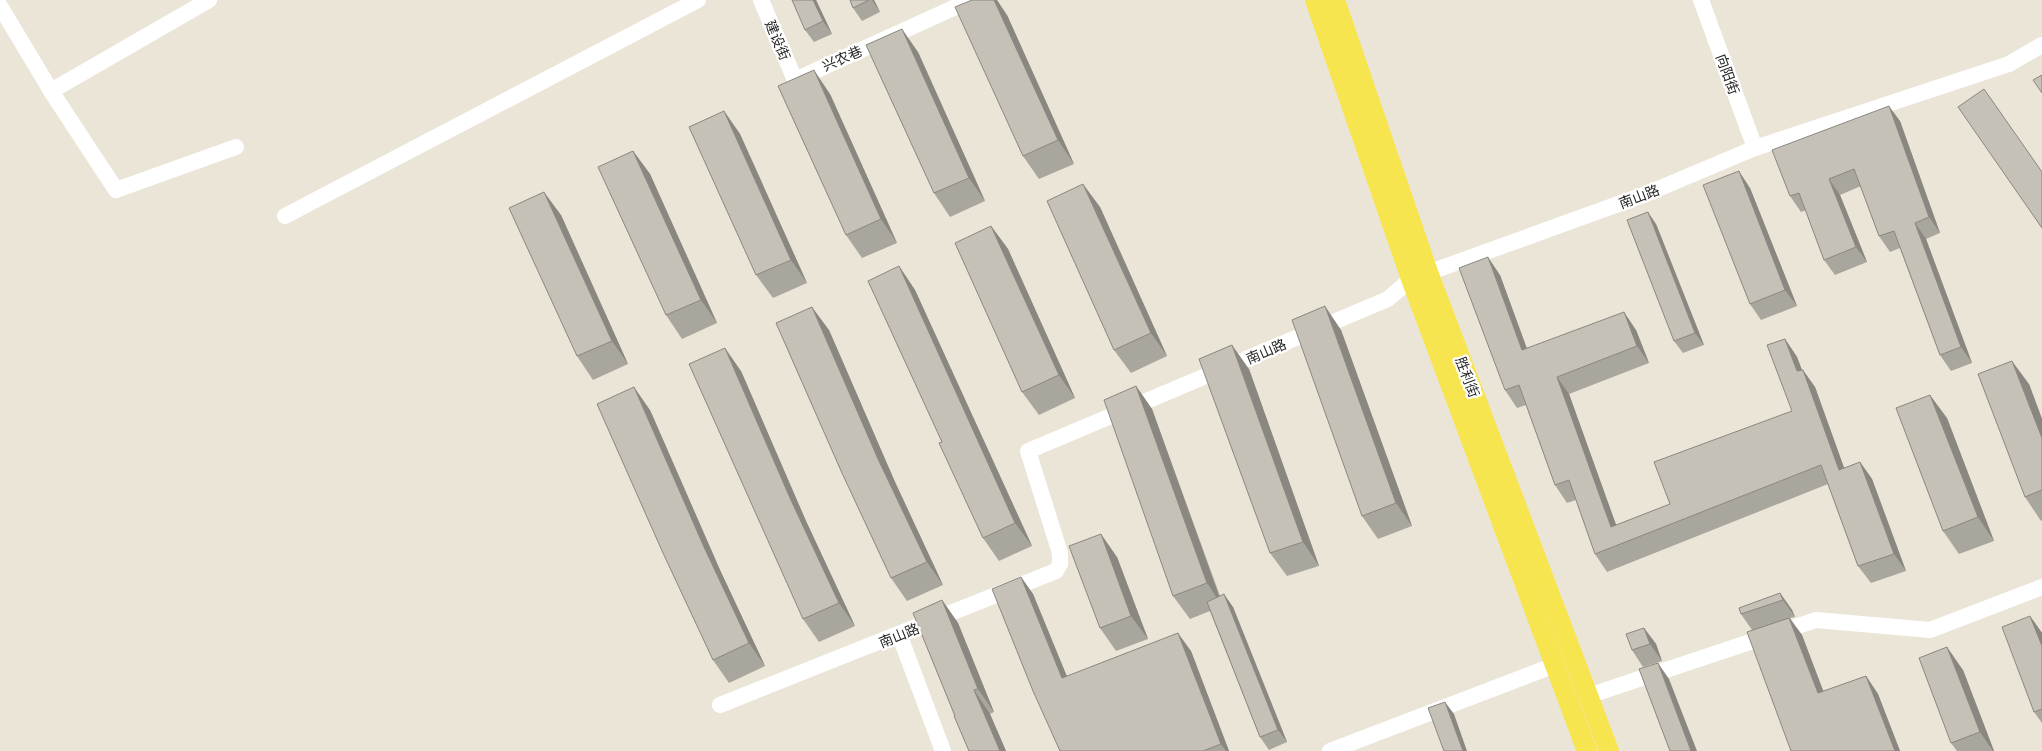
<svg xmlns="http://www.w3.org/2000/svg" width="2042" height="751" font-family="Barlow,'Noto Sans SC',sans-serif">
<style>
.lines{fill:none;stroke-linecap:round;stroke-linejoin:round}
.minor{stroke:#fff;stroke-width:16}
.major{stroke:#f7e54f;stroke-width:20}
.wall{fill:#a9a69d}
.shaded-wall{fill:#8a8780}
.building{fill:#c5c1b7;stroke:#8a8780}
.labels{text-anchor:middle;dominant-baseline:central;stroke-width:4.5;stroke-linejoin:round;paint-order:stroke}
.street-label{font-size:14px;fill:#272727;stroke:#fff}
</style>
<rect width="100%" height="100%" fill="#ebe5d7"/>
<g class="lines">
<g class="minor">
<polyline points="761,0 795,80 971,0"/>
<polyline points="1701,0 1755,148"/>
<polyline points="0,6 51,91 116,190 236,147"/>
<polyline points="51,91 209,0"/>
<polyline points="285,216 698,0"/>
<polyline points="899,634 943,751"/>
<polyline points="1588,696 1816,620 1930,630 2042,587"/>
<polyline points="720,705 1056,571 1060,564 1060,553 1028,451 1388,299 1411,279 1646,194 1755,148 2009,64 2042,45"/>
<polyline points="1330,751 1555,665"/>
</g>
<g class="major">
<polyline points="1315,0 1411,279 1587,751"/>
<polyline points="1335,0 1428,272 1609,751"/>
</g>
</g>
<g class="wall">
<polygon points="816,0 832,34 814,42 805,30"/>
<polygon points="850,0 874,0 880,12 862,21 853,8"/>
<polygon points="1007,15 1074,164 1039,179 1023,156"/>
<polygon points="918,52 985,201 950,217 934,193"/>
<polygon points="830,94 897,243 862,258 846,235"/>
<polygon points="724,111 740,134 807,283 773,298 756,275"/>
<polygon points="1900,121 1940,233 1926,239 1972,363 1951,371 1940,355 1900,248 1890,252 1879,236 1861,186 1840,195 1867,262 1835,275 1824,260 1806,210 1801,212 1790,196"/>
<polygon points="633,151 650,174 717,323 682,339 666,315"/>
<polygon points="1750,188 1797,306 1761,320 1750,304"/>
<polygon points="1100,207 1167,356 1131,373 1114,350"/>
<polygon points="561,215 628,364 593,380 577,356"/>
<polygon points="1656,224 1704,345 1683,353 1674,341"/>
<polygon points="991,226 1008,249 1075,398 1039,415 1022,392"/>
<polygon points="899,266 915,290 1032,546 999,561 983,538 942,442"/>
<polygon points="1500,275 1527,349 1636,330 1649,363 1569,394 1616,525 1670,504 1792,411 1785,339 1797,357 1802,370 1815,387 1844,468 1860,462 1872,479 1906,571 1871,583 1858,566 1828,484 1607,572 1595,554 1576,500 1567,503 1555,485 1526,405 1517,408 1505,390"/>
<polygon points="829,330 895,482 943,585 907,601 891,578"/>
<polygon points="1341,330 1412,526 1378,539 1362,516"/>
<polygon points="1249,369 1319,566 1287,576 1270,553"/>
<polygon points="741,371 806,521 855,626 819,642 803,619"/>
<polygon points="2029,384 2042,419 2042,520 2041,521 2025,497"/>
<polygon points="1136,386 1152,409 1220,596 1233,607 1287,742 1269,750 1260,737 1210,611 1190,619 1173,596"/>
<polygon points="650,410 720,570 765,666 729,683 713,660"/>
<polygon points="1947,418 1994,541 1959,554 1943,531"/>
<polygon points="1117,557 1148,639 1116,651 1100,628"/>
<polygon points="1021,577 1033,594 1067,677 1191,651 1229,751 1060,751"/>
<polygon points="1780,593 1792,610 1795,617 1790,618 1802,635 1823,692 1866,676 1878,694 1900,751 1791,751 1752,630 1741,614"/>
<polygon points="942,600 958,623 994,712 990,714 1006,751 969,751 955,716"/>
<polygon points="2030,616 2042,633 2042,723 2034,712"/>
<polygon points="1644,628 1656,644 1662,661 1643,667 1632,650"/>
<polygon points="1963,670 1994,751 1957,751 1951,743"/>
</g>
<g class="shaded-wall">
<polygon points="813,0 816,0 832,34 823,21"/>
<polygon points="872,0 874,0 880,12"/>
<polygon points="994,0 997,0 1007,15 1074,164 1058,140"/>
<polygon points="902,29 918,52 985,201 969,178"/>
<polygon points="814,70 830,94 897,243 881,219"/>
<polygon points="1889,106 1900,121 1940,233 1929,217"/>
<polygon points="724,111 740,134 807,283 791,260"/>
<polygon points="633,151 650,174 717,323 701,300"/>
<polygon points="1739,171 1750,188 1797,306 1785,290"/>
<polygon points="1829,179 1840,195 1867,262 1856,247"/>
<polygon points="1083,184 1100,207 1167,356 1151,333"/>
<polygon points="544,192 561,215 628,364 612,341"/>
<polygon points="1648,212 1656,224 1704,345 1695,333"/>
<polygon points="1915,223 1926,239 1972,363 1961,347"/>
<polygon points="991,226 1008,249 1075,398 1059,375"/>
<polygon points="1488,257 1500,275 1534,368 1522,350"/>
<polygon points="899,266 915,290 1032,546 1015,523"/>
<polygon points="1325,306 1341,330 1412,526 1396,503"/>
<polygon points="812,307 829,330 895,482 943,585 927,562 878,459"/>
<polygon points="1624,312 1636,330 1649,363 1637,346"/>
<polygon points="1785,339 1797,357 1809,389 1797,371"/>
<polygon points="1232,345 1249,369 1319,566 1303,542"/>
<polygon points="725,348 741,371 806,521 855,626 839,603 790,498"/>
<polygon points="2012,361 2029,384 2042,419 2042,438"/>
<polygon points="1803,370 1815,387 1851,487 1839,470"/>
<polygon points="1557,377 1569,394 1623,544 1611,527"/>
<polygon points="1136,386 1152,409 1223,607 1207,583"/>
<polygon points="634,387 650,410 720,570 765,666 749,643 704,547"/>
<polygon points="1930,395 1947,418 1994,541 1978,517"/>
<polygon points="1860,462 1872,479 1906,571 1894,554"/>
<polygon points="1101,534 1117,557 1148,639 1131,616"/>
<polygon points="1021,577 1033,594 1075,696 1062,678"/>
<polygon points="1780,593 1792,610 1795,617 1783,600"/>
<polygon points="1224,594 1233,607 1287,742 1278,730"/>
<polygon points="942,600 958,623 994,712 978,689"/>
<polygon points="2030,616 2042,633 2042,646"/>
<polygon points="1789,618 1802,635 1831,711 1818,693"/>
<polygon points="1644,628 1656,644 1662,661 1650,644"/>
<polygon points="1178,633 1191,651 1229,751 1226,751 1221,744"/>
<polygon points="1947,647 1963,670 1994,751 1993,751 1980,732"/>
<polygon points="1658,663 1669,679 1697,751 1691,751"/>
<polygon points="1866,676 1878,694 1900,751 1895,751"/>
<polygon points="974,690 990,714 1006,751 1000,751"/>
<polygon points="1445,702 1454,714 1467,751 1463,751"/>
</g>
<g class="building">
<polygon points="792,0 813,0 823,21 805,30"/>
<polygon points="850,0 869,0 853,8"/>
<polygon points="972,0 994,0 1058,140 1023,156 955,7"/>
<polygon points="902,29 969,178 934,193 866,45"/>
<polygon points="814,70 881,219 846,235 778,86"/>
<polygon points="2042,75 2042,93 2033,80"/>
<polygon points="1984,89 2042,172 2042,228 1958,107"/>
<polygon points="1889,106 1929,217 1915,223 1961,347 1940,355 1894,231 1879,236 1854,169 1829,179 1856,247 1824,260 1799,193 1790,196 1772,150"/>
<polygon points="724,111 791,260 756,275 689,127"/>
<polygon points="633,151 701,300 666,315 598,167"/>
<polygon points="1739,171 1785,290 1750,304 1703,185"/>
<polygon points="1083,184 1151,333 1114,350 1047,201"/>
<polygon points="544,192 612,341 577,356 509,208"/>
<polygon points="1648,212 1695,333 1674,341 1627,220"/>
<polygon points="991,226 1059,375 1022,392 955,243"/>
<polygon points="1488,257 1522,350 1624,312 1637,346 1557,377 1611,527 1670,504 1654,462 1792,411 1767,345 1785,339 1797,371 1803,370 1839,470 1860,462 1894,554 1858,566 1821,465 1595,554 1569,480 1555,485 1519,385 1505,390 1459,268"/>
<polygon points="899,266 1015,523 983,538 939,443 942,442 868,281"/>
<polygon points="1325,306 1396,503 1362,516 1292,320"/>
<polygon points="812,307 878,459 927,562 891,578 842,473 776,323"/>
<polygon points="1232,345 1303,542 1270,553 1199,359"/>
<polygon points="725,348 790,498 839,603 803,619 689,364"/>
<polygon points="2012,361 2042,438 2042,490 2025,497 1978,374"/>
<polygon points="1136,386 1207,583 1173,596 1104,400"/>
<polygon points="634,387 704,547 749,643 713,660 663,553 597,404"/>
<polygon points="1930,395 1978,517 1943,531 1896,408"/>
<polygon points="1101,534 1131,616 1100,628 1069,546"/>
<polygon points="1021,577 1062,678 1178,633 1221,744 1203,751 1060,751 1033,691 992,589"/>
<polygon points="1780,593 1783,600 1741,614 1739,608"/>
<polygon points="1224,594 1278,730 1260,737 1207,602"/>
<polygon points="942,600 978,689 974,690 1000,751 969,751 954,716 955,716 913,613"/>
<polygon points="2030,616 2042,646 2042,709 2034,712 2002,627"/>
<polygon points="1789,618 1818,693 1866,676 1895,751 1791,751 1747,632"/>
<polygon points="1644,628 1650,644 1632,650 1626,634"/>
<polygon points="1947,647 1980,732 1951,743 1919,658"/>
<polygon points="1658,663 1691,751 1670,751 1639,669"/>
<polygon points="1445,702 1463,751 1444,751 1428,708"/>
</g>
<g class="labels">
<g class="street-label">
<text transform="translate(778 40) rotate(67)">建设街</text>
<text transform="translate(842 58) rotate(-24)">兴农巷</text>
<text transform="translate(1728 74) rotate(70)">向阳街</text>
<text transform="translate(1639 196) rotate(-21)">南山路</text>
<text transform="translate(1266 351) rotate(-23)">南山路</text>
<text transform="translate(1468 377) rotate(69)">胜利街</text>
<text transform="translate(899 635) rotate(-22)">南山路</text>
</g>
</g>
</svg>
